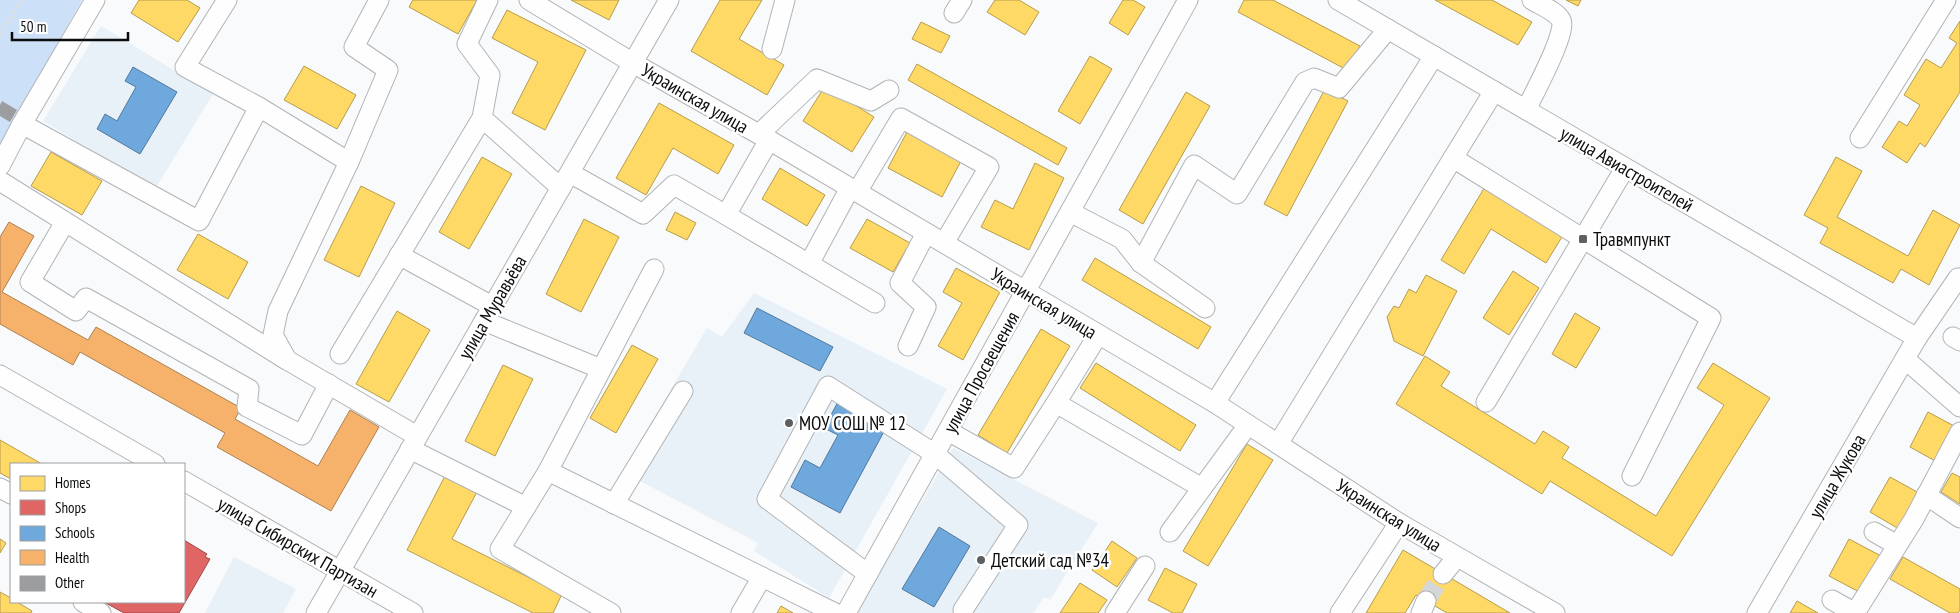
<svg xmlns="http://www.w3.org/2000/svg" width="1960" height="613" font-family="'PT Sans Narrow',sans-serif">
<style>
.built{fill:#e8f0f8}
.green{fill:#cce1f7}
.homes{fill:#ffd966;stroke:#b69c4c}
.shops{fill:#e06666;stroke:#a04b4c}
.schools{fill:#6fa8dc;stroke:#51799e}
.health{fill:#f6b26b;stroke:#af804f}
.building{fill:#9c9d9f}
.lines{fill:none;stroke-linecap:round;stroke-linejoin:round}
.minor-tunnel{stroke:#d4d6d8;stroke-width:19;stroke-dasharray:19 9;stroke-linecap:butt}
.minor-casing{stroke:#b1b3b5;stroke-width:21}
.path{stroke:#dedfdf;stroke-width:2.5;stroke-dasharray:4 2.5;stroke-linecap:butt}
.minor{stroke:#fefeff;stroke-width:19}
.poi-dot{fill:#5d5f61;stroke:#fff;stroke-width:2}
.labels{text-anchor:middle;dominant-baseline:central;stroke-width:5;stroke-linejoin:round;paint-order:stroke}
.street-label{font-size:19px;fill:#0a0c0e;stroke:#fff}
.poi-label{font-size:19px;fill:#0a0c0e;stroke:#fff;text-anchor:start}
</style>
<rect width="100%" height="100%" fill="#f8fafc"/>
<g class="built">
<polygon points="101,26 213,94 155,189 43,121"/>
<polygon points="754,293 947,389 829,598 754,551 758,543 640,481 647,467 631,457 707,328 722,337"/>
<polygon points="953,448 1098,523 1050,600 1044,597 1033,613 856,613"/>
<polygon points="234,557 296,589 283,613 205,613"/>
</g>
<polygon class="green" points="0,0 82,0 0,145"/>
<g class="homes">
<polygon points="139,0 187,0 200,8 178,42 131,13"/>
<polygon points="413,0 477,0 458,34 409,7"/>
<polygon points="571,0 619,0 609,20"/>
<polygon points="720,0 762,0 739,39 784,65 767,95 691,51"/>
<polygon points="995,0 1019,0 1039,12 1025,35 987,12"/>
<polygon points="1123,0 1133,0 1145,7 1128,35 1109,23"/>
<polygon points="1244,0 1273,0 1360,46 1347,70 1238,12"/>
<polygon points="1435,0 1492,0 1532,22 1518,45"/>
<polygon points="1566,0 1581,0 1578,6"/>
<polygon points="507,10 586,50 545,130 512,113 538,62 492,38"/>
<polygon points="1960,21 1960,92 1925,147 1920,143 1907,163 1882,147 1899,121 1907,126 1920,105 1904,95 1926,59 1941,68 1957,43 1949,38"/>
<polygon points="921,22 950,36 941,53 912,39"/>
<polygon points="1090,56 1112,69 1080,124 1058,111"/>
<polygon points="917,64 1067,148 1058,165 908,80"/>
<polygon points="304,66 356,95 337,129 284,100"/>
<polygon points="825,86 874,117 852,152 803,121"/>
<polygon points="1325,89 1348,101 1287,216 1264,204"/>
<polygon points="1186,92 1210,106 1143,224 1119,210"/>
<polygon points="659,103 734,145 718,174 673,148 646,195 616,178"/>
<polygon points="907,132 961,161 942,197 888,168"/>
<polygon points="51,152 102,181 82,215 31,186"/>
<polygon points="482,157 512,174 469,249 439,232"/>
<polygon points="1836,157 1862,171 1837,217 1908,256 1933,210 1960,225 1929,285 1901,269 1893,283 1820,243 1828,228 1804,215"/>
<polygon points="1035,163 1064,178 1029,250 981,227 995,200 1013,209"/>
<polygon points="780,168 825,195 807,226 762,199"/>
<polygon points="1486,185 1565,232 1546,263 1491,229 1464,274 1441,260"/>
<polygon points="361,186 395,203 359,277 324,260"/>
<polygon points="675,212 696,223 687,240 666,230"/>
<polygon points="584,219 619,237 581,312 546,294"/>
<polygon points="867,219 910,243 893,272 850,248"/>
<polygon points="198,234 248,262 228,299 177,270"/>
<polygon points="1095,258 1211,327 1198,349 1082,280"/>
<polygon points="956,268 1000,292 963,360 938,346 962,303 943,292"/>
<polygon points="1513,271 1539,288 1509,335 1483,318"/>
<polygon points="1426,275 1457,291 1423,356 1394,341 1387,317 1394,306 1399,308 1409,289 1416,293"/>
<polygon points="397,311 430,330 389,402 356,384"/>
<polygon points="1575,313 1600,328 1576,368 1552,354"/>
<polygon points="1041,329 1070,346 1007,453 978,435"/>
<polygon points="632,345 658,359 616,433 590,418"/>
<polygon points="1425,356 1450,372 1441,386 1535,444 1543,431 1569,447 1562,458 1656,516 1724,405 1697,388 1713,363 1770,398 1672,556 1550,481 1542,494 1396,404"/>
<polygon points="1096,363 1196,425 1180,451 1080,388"/>
<polygon points="503,365 533,379 495,456 465,441"/>
<polygon points="1928,412 1956,427 1937,462 1910,447"/>
<polygon points="0,440 42,464 11,464 11,479 0,473"/>
<polygon points="1247,444 1273,460 1208,566 1183,551"/>
<polygon points="447,472 479,488 452,539 562,594 553,613 533,613 407,550"/>
<polygon points="1952,473 1960,477 1960,504 1941,492"/>
<polygon points="1890,477 1919,493 1899,529 1870,512"/>
<polygon points="0,539 6,543 0,553"/>
<polygon points="1849,539 1883,557 1863,594 1829,576"/>
<polygon points="1112,541 1137,558 1117,587 1092,570"/>
<polygon points="1403,550 1510,613 1447,613 1416,595 1405,613 1366,613"/>
<polygon points="1903,557 1960,589 1960,610 1958,613 1950,613 1890,579"/>
<polygon points="1165,568 1197,584 1182,613 1173,613 1148,600"/>
<polygon points="1080,583 1107,600 1098,613 1060,613"/>
<polygon points="0,592 11,598 11,602 17,602 32,611 31,613 0,613"/>
<polygon points="1797,601 1818,613 1790,613"/>
<polygon points="781,606 793,613 777,613"/>
</g>
<polygon class="shops" points="184,540 207,554 205,557 210,559 179,613 124,613 104,602 184,602"/>
<g class="schools">
<polygon points="133,67 177,92 140,154 97,129 105,114 117,121 136,87 125,81"/>
<polygon points="757,308 833,347 820,371 744,333"/>
<polygon points="839,400 887,426 840,513 791,487 805,460 820,468 838,435 824,428"/>
<polygon points="939,527 970,546 934,607 902,589"/>
</g>
<polygon class="health" points="9,222 34,236 2,292 88,340 96,327 241,408 235,419 318,466 350,410 379,427 331,511 217,447 225,433 80,352 73,365 0,324 0,237"/>
<polygon class="building" points="2,101 17,110 10,122 0,116 0,105"/>
<g class="lines">
<polyline class="minor-tunnel" points="1426,601 1443,574"/>
<g class="minor-casing">
<g id="minor">
<polyline points="379,0 354,47 388,70 349,162 278,311 273,335 287,360 417,436"/>
<polyline points="488,0 467,44 490,75 482,118 561,188"/>
<polyline points="529,0 633,63 769,140 1215,403 1399,523 1555,613"/>
<polyline points="1338,0 1917,338"/>
<polyline points="954,13 962,0"/>
<polyline points="772,49 785,0"/>
<polyline points="259,107 349,162"/>
<path d="M1526,110C1533,95 1568,31 1561,20C1556,11 1540,5 1532,0"/>
<polyline points="22,124 199,221 259,107 185,67 227,0"/>
<polyline points="759,134 817,79 871,101 889,90"/>
<polyline points="1860,138 1946,0"/>
<polyline points="1453,158 1711,318 1632,476"/>
<polyline points="0,166 22,124 95,0"/>
<polyline points="570,173 643,214 674,185 726,215 769,140"/>
<polyline points="0,181 285,359"/>
<polyline points="857,192 901,118 989,167 944,243"/>
<polyline points="1070,212 1122,239 1141,263 1205,308"/>
<polyline points="726,215 875,303"/>
<polyline points="65,222 30,282 76,311 86,298 249,389 247,407 302,435 329,384"/>
<polyline points="399,255 492,306"/>
<polyline points="1141,263 1194,165 1237,194 1305,82 1314,78 1339,88 1388,29"/>
<polyline points="809,264 850,188"/>
<polyline points="484,321 601,369"/>
<polyline points="1098,335 1056,403 1202,488"/>
<polyline points="1953,337 1960,341"/>
<polyline points="908,346 926,307 900,283 926,233"/>
<polyline points="340,354 482,118"/>
<polyline points="1905,359 1960,407"/>
<polyline points="0,375 155,464"/>
<polyline points="1486,402 1625,168"/>
<polyline points="1215,403 1434,56"/>
<polyline points="948,431 1014,468 1056,403"/>
<polyline points="1278,444 1494,91"/>
<polyline points="410,449 526,507"/>
<polyline points="548,471 835,613"/>
<polyline points="184,481 413,613"/>
<polyline points="0,488 11,494"/>
<polyline points="1926,495 1960,518"/>
<polyline points="614,504 683,391"/>
<polyline points="1170,532 1248,425"/>
<polyline points="1874,532 1897,545"/>
<polyline points="868,574 767,499 828,386 935,454 1018,525 963,610"/>
<polyline points="1443,574 1457,557"/>
<polyline points="1832,600 1855,613"/>
<polyline points="83,602 101,613"/>
<polyline points="316,613 669,0"/>
<polyline points="611,613 500,549 548,471 654,269"/>
<polyline points="741,613 762,577"/>
<polyline points="846,613 1188,0"/>
<polyline points="1115,613 1145,566"/>
<polyline points="1340,613 1399,523"/>
<polyline points="1421,613 1426,601"/>
<polyline points="1757,613 1917,338 1958,278 1960,278"/>
<polyline points="1855,613 1914,519 1960,432"/>
</g>
</g>
<polyline class="path" points="0,36 21,0"/>
<use href="#minor" class="minor"/>
</g>
<g class="poi-dot">
<rect x="1578" y="234" width="10" height="10" rx="2.5"/>
<circle cx="789" cy="423" r="5"/>
<circle cx="981" cy="560" r="5"/>
</g>
<g class="labels">
<g class="street-label">
<text transform="translate(695 98) rotate(30)">Украинская улица</text>
<text transform="translate(1627 169) rotate(30)">улица Авиастроителей</text>
<text transform="translate(1044 303) rotate(31)">Украинская улица</text>
<text transform="translate(492 307) rotate(-60)">улица Муравьёва</text>
<text transform="translate(981 372) rotate(-61)">улица Просвещения</text>
<text transform="translate(1837 476) rotate(-60)">улица Жукова</text>
<text transform="translate(1389 515) rotate(32)">Украинская улица</text>
<text transform="translate(298 547) rotate(30)">улица Сибирских Партизан</text>
</g>
<g class="poi-label">
<text x="1593" y="239">Травмпункт</text>
<text x="799" y="423">МОУ СОШ № 12</text>
<text x="991" y="560">Детский сад №34</text>
</g>
</g>
<rect x="10" y="463" width="175" height="140" fill="#ffffff" stroke="#9d9e9f"/>
<rect x="20" y="476" width="25" height="15" fill="#ffd966" stroke="#9d9e9f"/>
<text x="55" y="488" font-size="15" fill="#0a0c0e">Homes</text>
<rect x="20" y="500" width="25" height="15" fill="#e06666" stroke="#9d9e9f"/>
<text x="55" y="513" font-size="15" fill="#0a0c0e">Shops</text>
<rect x="20" y="526" width="25" height="15" fill="#6fa8dc" stroke="#9d9e9f"/>
<text x="55" y="538" font-size="15" fill="#0a0c0e">Schools</text>
<rect x="20" y="550" width="25" height="15" fill="#f6b26b" stroke="#9d9e9f"/>
<text x="55" y="563" font-size="15" fill="#0a0c0e">Health</text>
<rect x="20" y="576" width="25" height="15" fill="#9c9d9f" stroke="#9d9e9f"/>
<text x="55" y="588" font-size="15" fill="#0a0c0e">Other</text>
<path d="M12 32v8h116v-8" fill="none" stroke="#0a0c0e" stroke-width="2.5"/>
<text x="20" y="32" font-size="15" fill="#0a0c0e" stroke="#ffffff" stroke-width="4" paint-order="stroke">50 m</text>
</svg>
